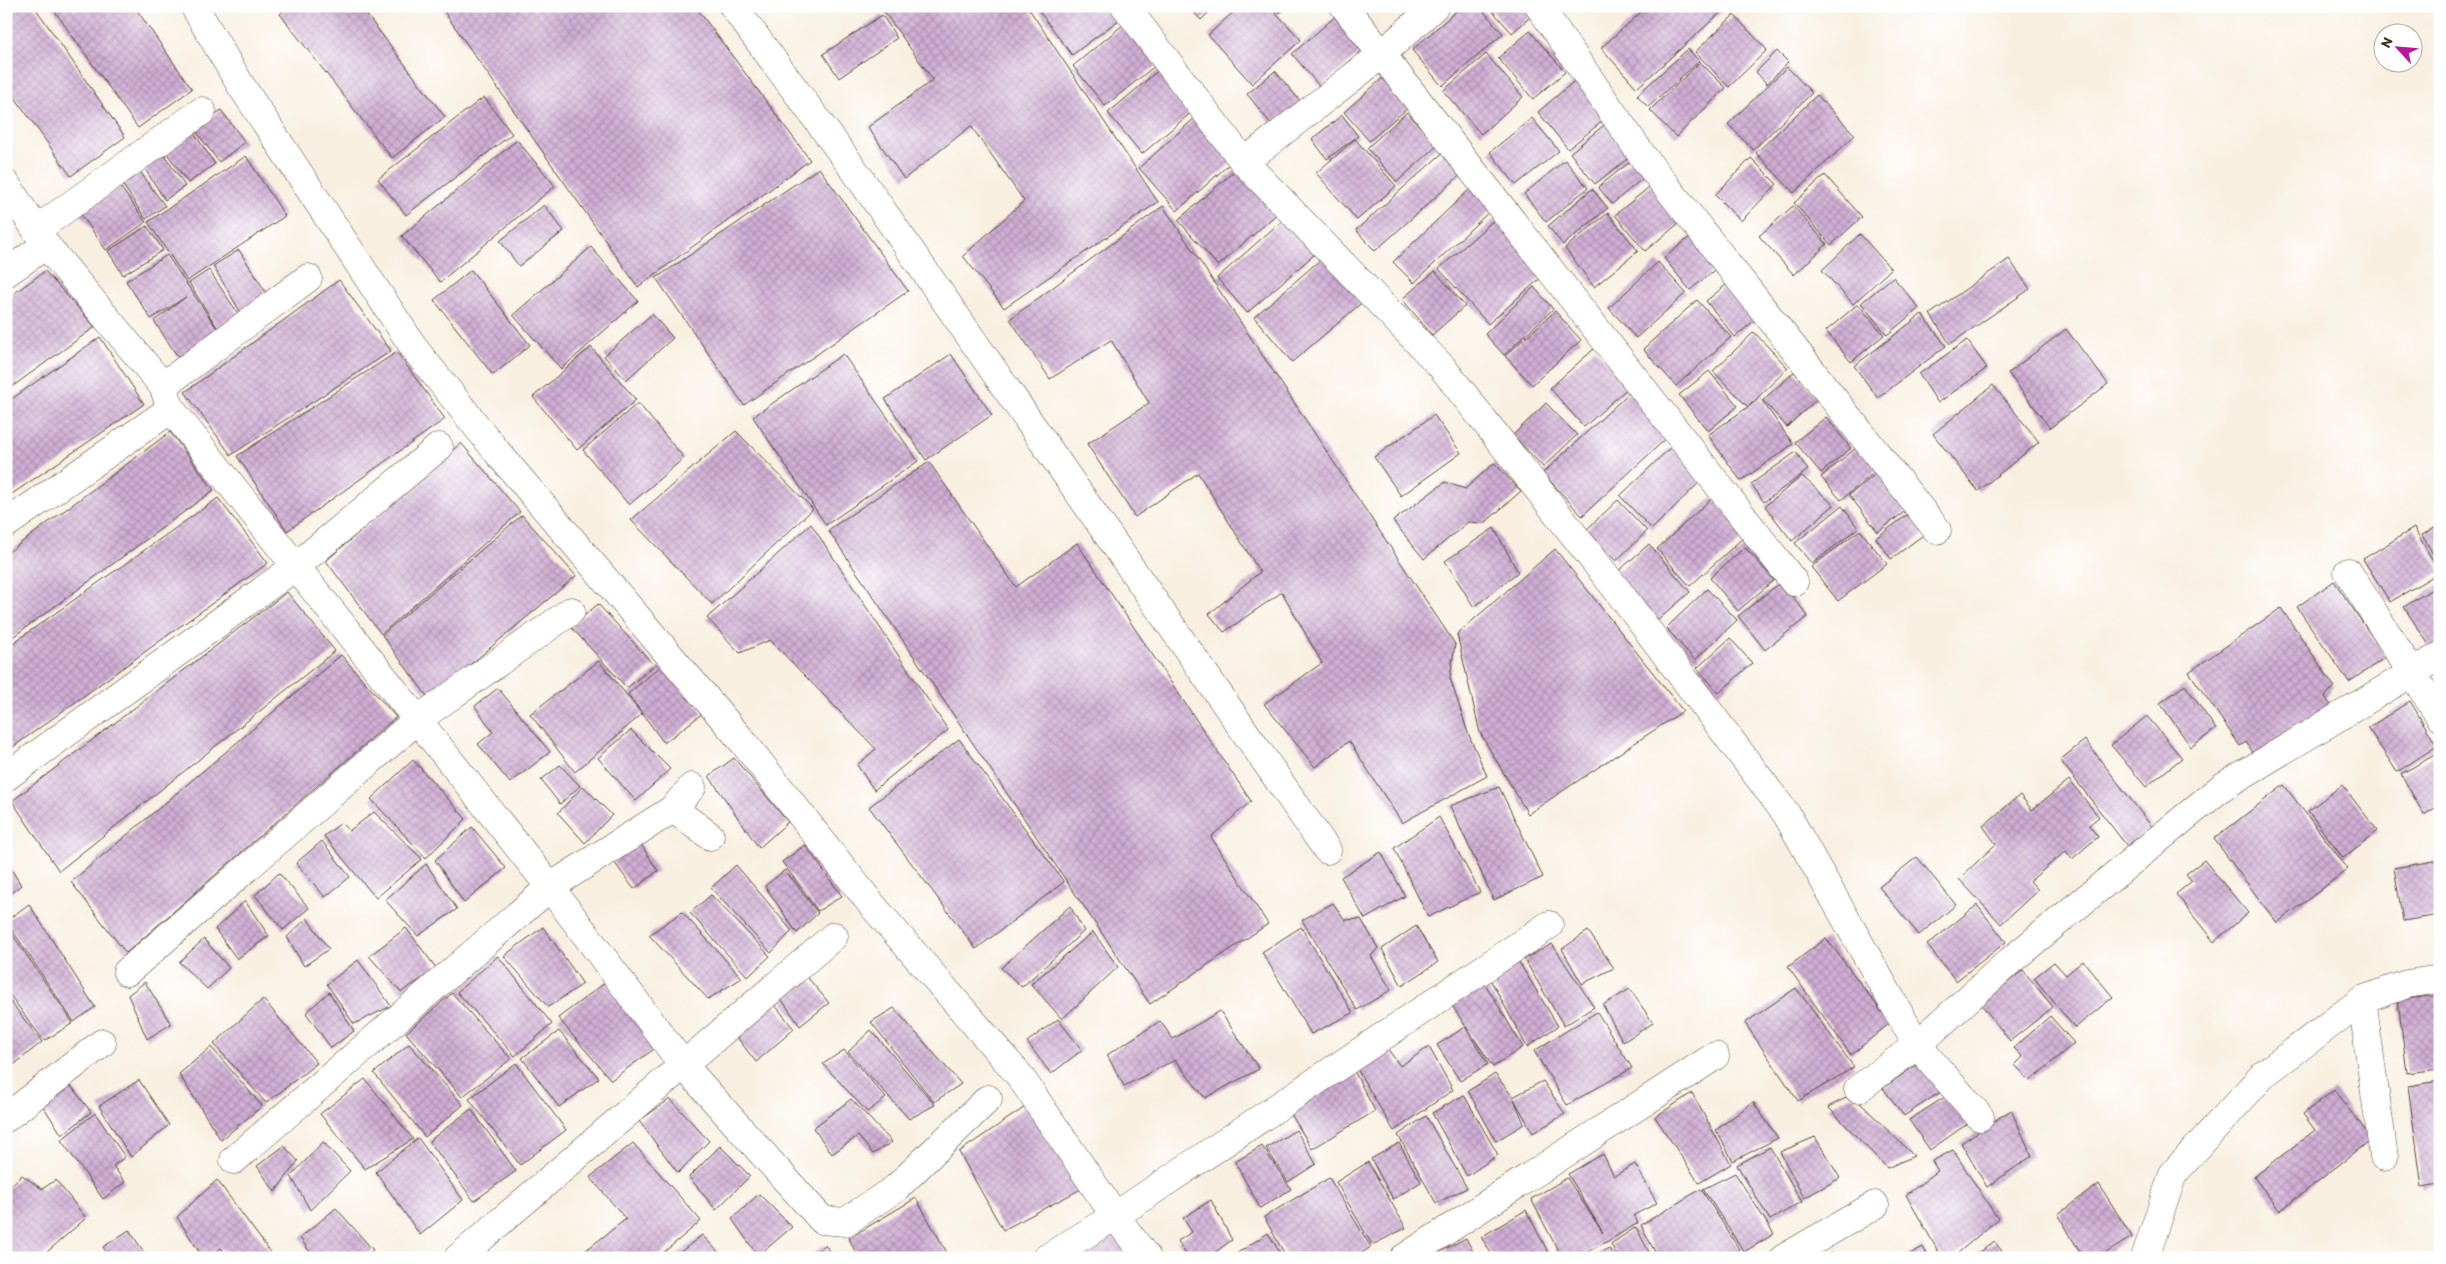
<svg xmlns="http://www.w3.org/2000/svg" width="2446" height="1264" font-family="Itim,sans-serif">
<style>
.building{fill:url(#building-cross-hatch)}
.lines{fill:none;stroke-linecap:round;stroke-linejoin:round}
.minor-casing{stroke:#57483b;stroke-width:29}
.minor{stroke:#fff;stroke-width:28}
</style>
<defs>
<pattern id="building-cross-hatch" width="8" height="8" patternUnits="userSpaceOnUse" patternTransform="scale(1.25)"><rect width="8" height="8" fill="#d0aed5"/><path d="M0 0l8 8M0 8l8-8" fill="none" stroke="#aa8eac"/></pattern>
</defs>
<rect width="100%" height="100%" fill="#fff"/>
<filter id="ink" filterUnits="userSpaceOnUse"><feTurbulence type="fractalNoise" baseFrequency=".02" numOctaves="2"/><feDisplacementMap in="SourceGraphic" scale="10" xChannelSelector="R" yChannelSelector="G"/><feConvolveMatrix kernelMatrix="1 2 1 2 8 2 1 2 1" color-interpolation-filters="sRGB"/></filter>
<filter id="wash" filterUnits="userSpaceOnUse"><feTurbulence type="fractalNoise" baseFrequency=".0096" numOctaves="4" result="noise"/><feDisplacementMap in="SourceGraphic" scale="20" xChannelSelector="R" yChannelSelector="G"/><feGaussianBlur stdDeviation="1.12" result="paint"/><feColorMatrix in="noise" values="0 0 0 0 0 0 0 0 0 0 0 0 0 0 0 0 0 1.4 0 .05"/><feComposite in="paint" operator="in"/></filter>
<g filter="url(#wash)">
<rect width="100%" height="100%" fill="#f8efe0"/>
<g id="blocks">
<g class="building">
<polygon points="6,6 34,6 125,137 71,176 6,85"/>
<polygon points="51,6 134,6 192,89 138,128"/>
<polygon points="290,6 360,6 445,117 392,158 280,14"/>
<polygon points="440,6 695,6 810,160 638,287"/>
<polygon points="880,6 1027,6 1158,202 1004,308 963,256 1024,201 971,126 904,179 868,127 933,80"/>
<polygon points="1045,6 1117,6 1124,16 1072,55 1039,11"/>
<polygon points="1188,6 1215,6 1201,20"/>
<polygon points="1240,6 1270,6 1301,40 1252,84 1208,35"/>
<polygon points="1272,6 1287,6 1279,13"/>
<polygon points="1462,6 1479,6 1503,34 1442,86 1412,50"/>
<polygon points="1488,6 1529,6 1535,13 1512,33"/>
<polygon points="1648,6 1728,6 1637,88 1601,48"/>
<polygon points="882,15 897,38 839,78 823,54"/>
<polygon points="1337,15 1365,48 1320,87 1292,54"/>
<polygon points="1734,15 1767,50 1729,87 1695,52"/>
<polygon points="1124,24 1156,65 1105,106 1073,66"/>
<polygon points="1530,31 1565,72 1533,99 1498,58"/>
<polygon points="1688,49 1699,61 1648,107 1637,95"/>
<polygon points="1777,51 1788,62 1767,84 1756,72"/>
<polygon points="1486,54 1523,97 1481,134 1443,91"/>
<polygon points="1700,62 1726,88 1676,137 1650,110"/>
<polygon points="1787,67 1812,93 1753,150 1728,124"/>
<polygon points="1159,70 1193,111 1142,154 1108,113"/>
<polygon points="1275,71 1301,102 1272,125 1247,94"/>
<polygon points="1385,76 1410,106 1369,141 1344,112"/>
<polygon points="1579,77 1610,115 1568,149 1538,112"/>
<polygon points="1817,95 1855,135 1794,193 1756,153"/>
<polygon points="484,97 512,134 406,215 378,179"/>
<polygon points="221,110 245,142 219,162 195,130"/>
<polygon points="1407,112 1437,146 1397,182 1367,148"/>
<polygon points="1342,115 1358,136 1327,159 1312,139"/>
<polygon points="1197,116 1235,159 1177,211 1139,168"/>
<polygon points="1532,118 1559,151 1516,185 1490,152"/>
<polygon points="1610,120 1636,152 1595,184 1570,153"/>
<polygon points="192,130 215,164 188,183 164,149"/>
<polygon points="1355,139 1396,186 1357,220 1316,173"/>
<polygon points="517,140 555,186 440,282 402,236"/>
<polygon points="1447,149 1466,170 1375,251 1356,230"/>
<polygon points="163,153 185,186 165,200 143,166"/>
<polygon points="246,156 285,216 187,281 148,222"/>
<polygon points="1636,157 1649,173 1612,204 1598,187"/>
<polygon points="1751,158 1777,184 1741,221 1715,195"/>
<polygon points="1565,160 1588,188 1546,222 1524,194"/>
<polygon points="1240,166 1279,212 1218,266 1178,220"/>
<polygon points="819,168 908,291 744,405 656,278"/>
<polygon points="138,169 165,206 146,219 120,181"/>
<polygon points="1825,175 1862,217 1831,245 1794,203"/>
<polygon points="1654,183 1684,219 1645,251 1615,215"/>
<polygon points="119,185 146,222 106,250 80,213"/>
<polygon points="1473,186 1493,208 1414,283 1393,262"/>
<polygon points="1592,189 1608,208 1563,245 1548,226"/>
<polygon points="544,205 564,231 519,266 500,241"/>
<polygon points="1163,206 1455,644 1450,678 1468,733 1487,776 1402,823 1349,741 1315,767 1264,704 1322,663 1282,592 1224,632 1209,614 1260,572 1198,473 1135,517 1087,444 1149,403 1111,340 1050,379 1010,319"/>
<polygon points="1793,206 1827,244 1794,275 1759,236"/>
<polygon points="1608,213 1638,251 1594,287 1565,248"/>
<polygon points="1286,217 1317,252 1247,313 1217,278"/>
<polygon points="1495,219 1544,275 1488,324 1439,269"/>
<polygon points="147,226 163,250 123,275 108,251"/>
<polygon points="1697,231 1723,263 1690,290 1664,258"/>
<polygon points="1860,234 1891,269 1853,304 1822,270"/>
<polygon points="591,247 638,301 561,369 513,315"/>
<polygon points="239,250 267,294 240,311 213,266"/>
<polygon points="1327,254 1365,300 1292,362 1254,317"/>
<polygon points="167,255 218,330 178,357 154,321 186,297 151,319 126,281"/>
<polygon points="2009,259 2030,289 1950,344 1930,314"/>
<polygon points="1658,262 1686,293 1636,338 1609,308"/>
<polygon points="209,270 239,315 218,329 189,283"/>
<polygon points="471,270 530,345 493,375 434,300"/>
<polygon points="45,271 95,327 6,391 6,299"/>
<polygon points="1435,271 1465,306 1432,335 1402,299"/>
<polygon points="1893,277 1919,308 1887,335 1861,303"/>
<polygon points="339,280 391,351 231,455 185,392"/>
<polygon points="1732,280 1761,315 1735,337 1706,301"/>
<polygon points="1534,287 1553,309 1504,355 1485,334"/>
<polygon points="1697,300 1731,337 1676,386 1643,349"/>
<polygon points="1858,304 1884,335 1851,362 1826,331"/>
<polygon points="1555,311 1581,340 1532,385 1505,356"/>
<polygon points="652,314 673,338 626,380 604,356"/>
<polygon points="1922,314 1946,346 1878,398 1854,366"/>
<polygon points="2066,329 2108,384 2050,428 2008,373"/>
<polygon points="1754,332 1788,368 1748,407 1760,398 1793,444 1741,481 1708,435 1748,407 1713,371"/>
<polygon points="100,337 144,404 6,498 6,403"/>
<polygon points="1967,340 1987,368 1938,403 1919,374"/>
<polygon points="591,347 636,400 577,450 533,397"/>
<polygon points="1595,348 1629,387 1584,427 1550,388"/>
<polygon points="397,352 445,419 287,531 237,456"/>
<polygon points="843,354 918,461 826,525 753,417"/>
<polygon points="951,354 992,415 926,460 885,399"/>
<polygon points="1709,371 1738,406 1708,431 1679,395"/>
<polygon points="1794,372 1818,398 1787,427 1763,400"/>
<polygon points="1993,385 2039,442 1978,491 1933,434"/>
<polygon points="1631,391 1671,434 1582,516 1543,473"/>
<polygon points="638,403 684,458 629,505 583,450"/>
<polygon points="1546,403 1577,435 1543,467 1513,435"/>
<polygon points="1434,415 1461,453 1401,496 1374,457"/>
<polygon points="1826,417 1851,448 1821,473 1795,442"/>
<polygon points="736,431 813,509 712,604 631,520"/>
<polygon points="170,432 214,490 6,642 6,554"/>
<polygon points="461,443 520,512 381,634 326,561"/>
<polygon points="1862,443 1882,466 1841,500 1821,477"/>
<polygon points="1672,446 1703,479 1652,529 1620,496"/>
<polygon points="1796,452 1808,470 1764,502 1751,484"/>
<polygon points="929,462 1016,587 1077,543 1251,801 1211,837 1268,924 1150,1004 828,530"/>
<polygon points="1494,463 1521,491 1485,523 1468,522 1424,559 1393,521 1445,482 1465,489"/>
<polygon points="1882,469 1912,506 1878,532 1849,495"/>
<polygon points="1802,476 1834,505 1792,541 1765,506"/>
<polygon points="1713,497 1746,535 1690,586 1657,549"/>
<polygon points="218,498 268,563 6,752 6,648"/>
<polygon points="1618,500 1647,531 1616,561 1586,530"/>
<polygon points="1842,506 1858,528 1812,564 1795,543"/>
<polygon points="1915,509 1930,530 1891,559 1876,538"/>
<polygon points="522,515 576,576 429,699 382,635"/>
<polygon points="811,524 948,730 874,790 857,765 876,749 770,640 740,653 707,618"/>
<polygon points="2440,525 2440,566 2422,535"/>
<polygon points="1494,528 1518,572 1474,607 1445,561"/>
<polygon points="2414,528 2440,572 2390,602 2363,559"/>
<polygon points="1860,530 1887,564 1838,601 1811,567"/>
<polygon points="1649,544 1690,592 1656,622 1614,575"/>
<polygon points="1745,547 1774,580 1738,611 1710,578"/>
<polygon points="1555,549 1683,711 1528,814 1480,733 1457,634"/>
<polygon points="2334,581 2386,657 2349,682 2297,607"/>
<polygon points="1781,582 1808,616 1765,650 1738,616"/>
<polygon points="2440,584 2440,642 2431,648 2404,607"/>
<polygon points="1707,589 1737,620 1695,660 1666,628"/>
<polygon points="287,592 335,651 59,871 12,801"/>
<polygon points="598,604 654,665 627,688 571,627"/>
<polygon points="2281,608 2334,686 2325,697 2333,708 2256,757 2246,742 2240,746 2189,672"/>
<polygon points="1730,638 1752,663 1719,693 1697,668"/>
<polygon points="341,655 396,717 126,953 71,882"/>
<polygon points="599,661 642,714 575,772 530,714"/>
<polygon points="661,666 703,713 664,743 628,694"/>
<polygon points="2185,685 2216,729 2191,747 2160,703"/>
<polygon points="498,688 550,752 510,783 478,744 493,732 475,706"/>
<polygon points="2410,701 2437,746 2397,772 2368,728"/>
<polygon points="2147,716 2182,758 2146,787 2111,745"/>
<polygon points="631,730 670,769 636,801 598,758"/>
<polygon points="959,739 1064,882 976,949 869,807"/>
<polygon points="2085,740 2152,827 2127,846 2060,760"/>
<polygon points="2440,752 2440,805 2424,815 2401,774"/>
<polygon points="734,758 788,822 759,848 709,776"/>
<polygon points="413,760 466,819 426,858 371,799"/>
<polygon points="560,765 580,786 560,804 541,780"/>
<polygon points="2069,780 2099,817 2089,825 2098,837 2072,859 2066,851 2030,881 2038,890 2001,924 1959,879 1996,844 1983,826 2020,795 2032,810"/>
<polygon points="2284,785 2348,869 2277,923 2214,839"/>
<polygon points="2342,785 2378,831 2343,858 2308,811"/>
<polygon points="583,786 612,815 585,843 558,813"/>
<polygon points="1499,787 1543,877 1494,900 1450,806"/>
<polygon points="374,812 422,859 376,898 324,836 341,823 349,831"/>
<polygon points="1439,817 1480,892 1428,917 1394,848"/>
<polygon points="472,827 506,868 464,903 435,860"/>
<polygon points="322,841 350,877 325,897 296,863"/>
<polygon points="639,841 658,871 634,889 611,858"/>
<polygon points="805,845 842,896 818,911 782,862"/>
<polygon points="1381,852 1405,896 1365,919 1341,877"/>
<polygon points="1917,857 1956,905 1919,935 1879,887"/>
<polygon points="2204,860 2248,913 2214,942 2176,894 2192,881 2186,874"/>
<polygon points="2440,860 2440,915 2403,921 2394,868"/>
<polygon points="6,861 21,885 6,897"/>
<polygon points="426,864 457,909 418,936 385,900"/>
<polygon points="736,865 792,931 771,953 711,888"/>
<polygon points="785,870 818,913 797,933 765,886"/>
<polygon points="279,873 309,908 283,930 255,895"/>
<polygon points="711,895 770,956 748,977 690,913"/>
<polygon points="245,901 269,936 237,959 215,929"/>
<polygon points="1333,903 1345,920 1361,919 1378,948 1371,956 1391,990 1357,1010 1302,920"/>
<polygon points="29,904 95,1007 74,1022 6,921"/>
<polygon points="1977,905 2006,942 1956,981 1927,945"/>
<polygon points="1070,906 1084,931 1022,987 1001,968"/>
<polygon points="682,912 742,978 708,999 649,935"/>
<polygon points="307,918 329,949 304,966 287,937"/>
<polygon points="6,925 73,1023 44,1041 6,990"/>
<polygon points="1416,926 1438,962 1402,986 1382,949"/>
<polygon points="543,927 583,984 548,1007 504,956"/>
<polygon points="1301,927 1353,1013 1311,1034 1262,952"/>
<polygon points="406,928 437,969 401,992 369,956"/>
<polygon points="1588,931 1614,968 1582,984 1562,949"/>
<polygon points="1093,932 1118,967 1062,1019 1031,984"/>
<polygon points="1826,938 1890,1023 1851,1055 1788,967"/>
<polygon points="204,939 229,968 207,989 179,962"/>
<polygon points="1552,944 1594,1007 1564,1026 1524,959"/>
<polygon points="498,956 552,1024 515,1056 457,992"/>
<polygon points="358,960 391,1006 354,1024 327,984"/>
<polygon points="2083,961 2113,997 2075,1028 2034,978 2054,962 2066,975"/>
<polygon points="1519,962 1558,1026 1527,1047 1490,979"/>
<polygon points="2023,970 2053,1007 2010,1041 1981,1004"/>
<polygon points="803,972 829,1003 800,1026 779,996"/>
<polygon points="145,982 171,1024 147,1039 128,995"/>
<polygon points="606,982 657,1047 611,1080 558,1018"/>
<polygon points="1484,982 1523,1047 1493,1067 1449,1001"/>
<polygon points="1796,988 1854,1067 1798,1101 1745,1023"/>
<polygon points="1630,989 1653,1023 1623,1042 1603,1005"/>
<polygon points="329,992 354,1031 331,1048 306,1013"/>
<polygon points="452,993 511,1059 462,1097 406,1033"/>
<polygon points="2440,995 2440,1069 2407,1073 2398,1000"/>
<polygon points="6,996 42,1042 6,1071"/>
<polygon points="263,999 317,1063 266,1103 214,1044"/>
<polygon points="771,1000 794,1029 756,1062 733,1032"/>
<polygon points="894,1008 961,1084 934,1102 871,1022"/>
<polygon points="1220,1011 1259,1069 1205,1098 1175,1060 1124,1086 1107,1055 1160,1021 1173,1039"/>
<polygon points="1597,1012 1632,1068 1567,1105 1534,1051"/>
<polygon points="2050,1016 2074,1043 2030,1081 2015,1065 2023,1057 2014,1048"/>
<polygon points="1058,1019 1082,1050 1051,1074 1027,1042"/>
<polygon points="1465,1027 1488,1064 1460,1081 1437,1045"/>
<polygon points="871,1030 935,1105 909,1119 848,1052"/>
<polygon points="559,1031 599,1078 559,1107 522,1058"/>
<polygon points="409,1044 463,1105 425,1137 374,1073"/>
<polygon points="1385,1045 1400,1066 1429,1047 1453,1090 1394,1131 1354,1064"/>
<polygon points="211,1047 262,1106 221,1140 179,1074"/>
<polygon points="844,1050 886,1098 867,1112 823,1064"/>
<polygon points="1922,1061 1945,1089 1904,1116 1883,1088"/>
<polygon points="516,1063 566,1130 520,1165 469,1099"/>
<polygon points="1353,1069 1375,1111 1312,1149 1288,1109"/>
<polygon points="1495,1074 1513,1097 1543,1081 1565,1114 1533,1133 1514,1099 1524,1124 1496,1141 1468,1091"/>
<polygon points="365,1079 413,1139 365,1169 320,1114"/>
<polygon points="139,1080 169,1125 131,1157 99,1106"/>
<polygon points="2440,1081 2440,1184 2422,1187 2408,1086"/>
<polygon points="71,1086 91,1112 62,1135 43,1106"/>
<polygon points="2334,1090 2372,1139 2280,1211 2254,1177 2315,1130 2303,1114"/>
<polygon points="1692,1093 1731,1164 1699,1183 1655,1117"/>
<polygon points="1951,1093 1974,1119 1930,1150 1909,1120"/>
<polygon points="1464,1095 1498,1155 1467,1176 1432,1113"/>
<polygon points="1852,1095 1914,1156 1887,1168 1828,1107"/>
<polygon points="670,1099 709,1141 678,1173 639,1121"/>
<polygon points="851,1099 892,1142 873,1154 858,1136 832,1154 813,1128"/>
<polygon points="1753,1102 1778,1138 1733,1161 1716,1130"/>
<polygon points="1028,1105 1085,1187 1003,1230 959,1152"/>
<polygon points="471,1109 516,1171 474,1201 429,1141"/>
<polygon points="2011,1110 2032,1156 1987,1187 1961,1143"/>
<polygon points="95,1113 125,1157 113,1166 125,1182 103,1199 61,1140"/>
<polygon points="1426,1116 1467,1188 1436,1203 1398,1135"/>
<polygon points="1296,1130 1316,1164 1288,1182 1266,1148"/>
<polygon points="1815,1137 1840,1178 1804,1198 1780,1152"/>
<polygon points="418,1138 463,1200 420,1235 376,1172"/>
<polygon points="323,1142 350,1171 310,1210 291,1176"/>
<polygon points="633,1143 701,1221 657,1258 576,1258 626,1219 590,1177"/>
<polygon points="1399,1143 1421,1182 1393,1199 1371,1159"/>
<polygon points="284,1146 298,1161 275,1192 257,1166"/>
<polygon points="720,1146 750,1176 716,1210 689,1177"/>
<polygon points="1262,1146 1291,1189 1260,1208 1235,1162"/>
<polygon points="1770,1147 1802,1202 1770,1220 1737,1165"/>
<polygon points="1953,1150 1998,1219 1952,1258 1942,1258 1906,1195 1938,1171 1932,1161"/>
<polygon points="1603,1154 1614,1176 1635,1164 1657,1203 1634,1215 1638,1223 1608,1241 1576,1258 1562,1258 1531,1199 1567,1178 1603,1233 1568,1174"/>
<polygon points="1368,1162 1406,1228 1372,1245 1336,1182"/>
<polygon points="1735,1173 1774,1234 1744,1252 1703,1189"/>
<polygon points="22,1175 42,1189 56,1180 86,1218 40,1258 6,1258 6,1190"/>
<polygon points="1329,1178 1371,1247 1354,1258 1287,1258 1264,1217"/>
<polygon points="217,1180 271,1253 265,1258 228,1258 221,1248 210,1258 203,1258 177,1217"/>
<polygon points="2099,1184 2132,1237 2098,1258 2083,1258 2058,1214"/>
<polygon points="1701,1189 1739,1249 1723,1258 1658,1258 1641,1225"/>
<polygon points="759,1194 792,1227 758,1256 732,1219"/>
<polygon points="916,1198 950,1258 858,1258 849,1238"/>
<polygon points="1211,1200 1232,1240 1207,1258 1188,1258 1178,1241 1192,1232 1183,1218"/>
<polygon points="336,1208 373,1250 363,1258 314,1258 300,1238"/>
<polygon points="1526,1210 1551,1258 1494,1258 1481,1237"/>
<polygon points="1110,1222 1127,1251 1115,1258 1051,1258"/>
<polygon points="1636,1227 1652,1258 1618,1258 1611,1244"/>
<polygon points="129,1230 148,1258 110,1258 103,1247"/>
<polygon points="1268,1233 1283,1258 1230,1258"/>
<polygon points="702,1235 724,1258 673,1258"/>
<polygon points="1466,1238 1476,1258 1429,1258"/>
<polygon points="1995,1242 2007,1258 1969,1258"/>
<polygon points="825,1245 834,1258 807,1258"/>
<polygon points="1923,1247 1929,1258 1903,1258"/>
<polygon points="1609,1248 1615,1258 1589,1258"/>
<polygon points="1832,1252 1836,1258 1822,1258"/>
</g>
</g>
</g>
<g filter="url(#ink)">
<use href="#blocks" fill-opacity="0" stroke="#57483b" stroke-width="1"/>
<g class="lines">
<g class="minor-casing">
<g id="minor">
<polyline points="194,6 240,84 417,352 498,453 744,743 872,905 1019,1075 1115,1216 1147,1258"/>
<polyline points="733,6 855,171 1327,850"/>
<polyline points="1125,6 1244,162 1442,367 1618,591 1787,815 1917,1045 1980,1117"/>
<polyline points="1344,6 1794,582"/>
<polyline points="1539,6 1644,158 1937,530"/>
<polyline points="1244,162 1381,55 1435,6"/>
<polyline points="6,184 46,245 163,386 171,409 550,887 684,1066 822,1220 845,1222 896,1188 988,1099"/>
<polyline points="36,230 202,111"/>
<polyline points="6,273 46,245"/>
<polyline points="163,386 308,278"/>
<polyline points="6,524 171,409"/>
<polyline points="2348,572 2440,717"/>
<polyline points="6,777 295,567 439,447"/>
<polyline points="673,809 692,787"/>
<polyline points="127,972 417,720 571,611"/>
<polyline points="2362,1000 2384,1157"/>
<polyline points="1858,1089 1917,1045 2010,961 2222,787 2440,656"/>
<polyline points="6,1118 102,1043"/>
<polyline points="234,1160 550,887 673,809 710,836"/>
<polyline points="458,1258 834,936"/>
<polyline points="1047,1258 1115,1216 1549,925"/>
<polyline points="1404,1258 1715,1056"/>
<polyline points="1784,1258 1875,1205"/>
<polyline points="2145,1258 2173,1174 2264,1074 2362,1000 2407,984 2440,979"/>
</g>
</g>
<use href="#minor" class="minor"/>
</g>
</g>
<rect width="2446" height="1264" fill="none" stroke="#fff" stroke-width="25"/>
<g transform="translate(2398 48) rotate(296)"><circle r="24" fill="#ffffff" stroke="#b1aaa5"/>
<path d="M0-4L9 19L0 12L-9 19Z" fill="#b5179e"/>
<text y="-8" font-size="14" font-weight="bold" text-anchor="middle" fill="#3b2a1e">N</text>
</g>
</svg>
